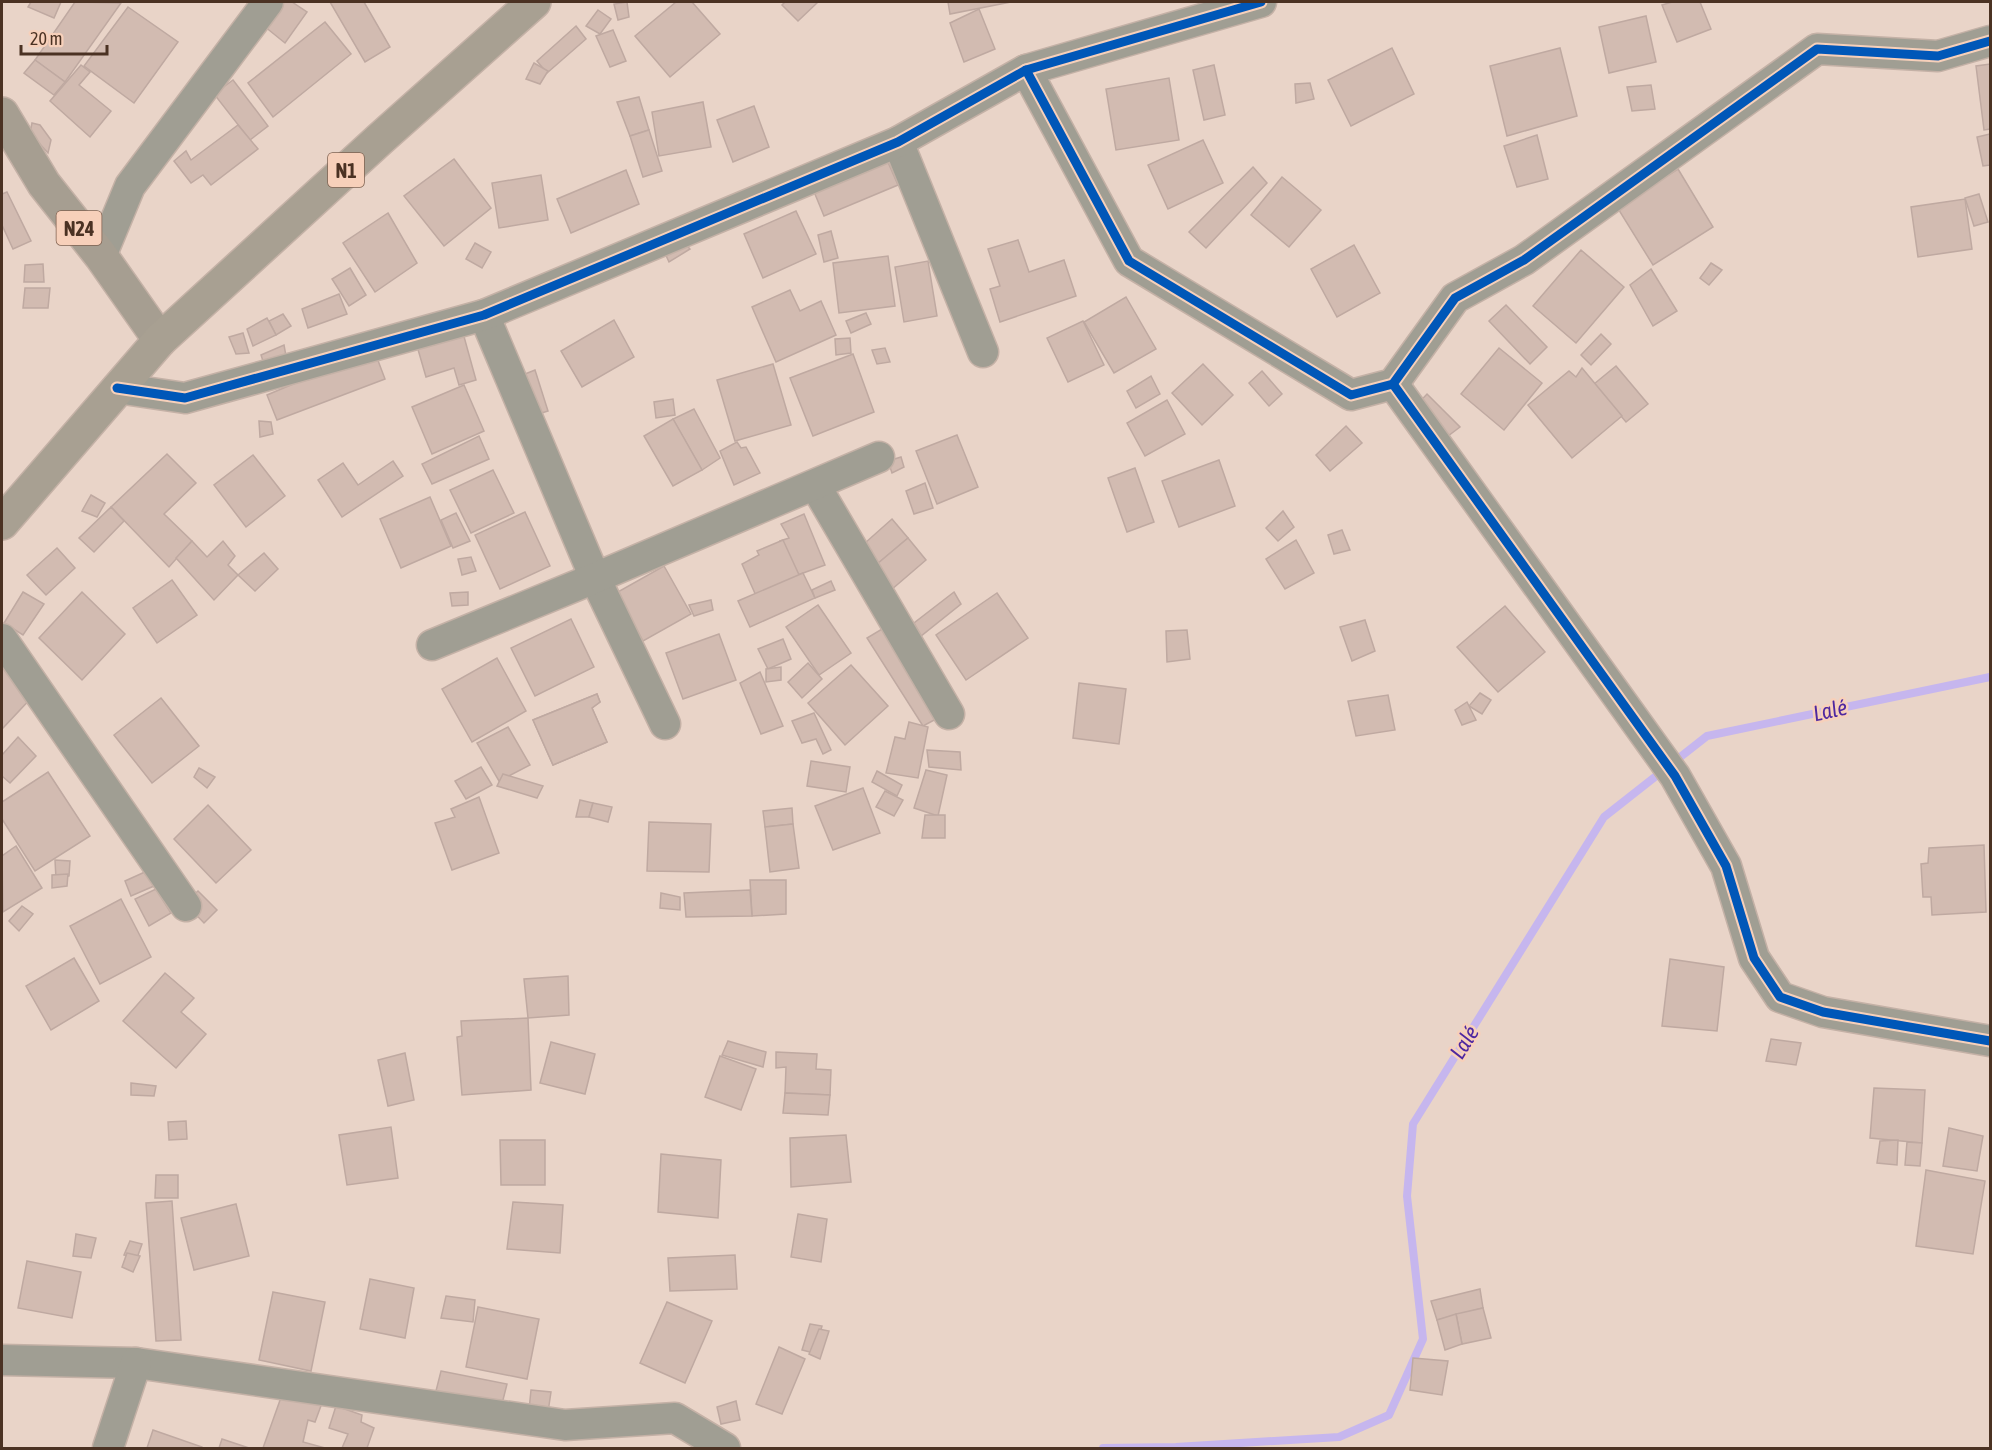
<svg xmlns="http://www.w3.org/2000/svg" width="1992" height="1450" font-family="'Asap Condensed',sans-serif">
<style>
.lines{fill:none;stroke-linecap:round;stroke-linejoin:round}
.stream{stroke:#c6b6ee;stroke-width:8}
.building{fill:#d2bbb1;stroke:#bfa9a1;stroke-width:1.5}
.minor-casing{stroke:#c4b1a6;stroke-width:33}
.primary-casing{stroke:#c4b1a6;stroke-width:36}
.trunk-casing{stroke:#c4b1a6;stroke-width:36}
.minor{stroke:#a09e93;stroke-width:30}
.primary{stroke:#a69e91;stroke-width:33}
.trunk{stroke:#a8a092;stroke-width:33}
.cycleway-casing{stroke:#f7d0ba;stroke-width:13}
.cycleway{stroke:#0057b8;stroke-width:9}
.labels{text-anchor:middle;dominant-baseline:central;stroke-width:5;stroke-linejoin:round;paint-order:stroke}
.shield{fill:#f7d0ba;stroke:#7f6150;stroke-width:1.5}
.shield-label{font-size:20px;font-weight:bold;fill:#4b3223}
.water-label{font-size:22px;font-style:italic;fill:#4e27a0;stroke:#f7d0ba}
</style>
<rect width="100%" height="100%" fill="#e9d4c8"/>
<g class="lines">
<polyline class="stream" points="1103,1448 1176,1447 1339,1437 1389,1415 1423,1339 1407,1196 1413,1124 1604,817 1707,736 1990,677"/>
</g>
<g class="building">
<polygon points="31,2 61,2 54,18 28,7"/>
<polygon points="75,2 121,3 65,82 35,60"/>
<polygon points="275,2 292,2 307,12 285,43 259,22"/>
<polygon points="330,2 364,2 390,47 365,62"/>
<polygon points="627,2 629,17 618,20 614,4"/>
<polygon points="676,2 692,2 720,34 670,77 635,36"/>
<polygon points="785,2 818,2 798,21 782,5"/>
<polygon points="948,2 1011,2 950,14"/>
<polygon points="1672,2 1700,2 1711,29 1677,42 1662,5"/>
<polygon points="128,7 178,42 134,103 84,66"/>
<polygon points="979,9 995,49 964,62 950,23"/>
<polygon points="598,10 611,19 600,34 586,26"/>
<polygon points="1646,16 1656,62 1609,73 1599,27"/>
<polygon points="325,22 351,54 273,117 248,83"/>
<polygon points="576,26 586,39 547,73 537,61"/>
<polygon points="613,30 626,61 610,67 596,36"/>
<polygon points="1392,48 1414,94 1351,126 1328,80"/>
<polygon points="1560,48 1577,116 1507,136 1490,66"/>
<polygon points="35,60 65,82 54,95 24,73"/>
<polygon points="534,63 548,71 540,84 526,79"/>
<polygon points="1990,64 1990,129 1984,130 1976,66"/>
<polygon points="81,65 90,72 79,85 111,111 90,137 50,101"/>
<polygon points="1214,65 1225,115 1204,120 1193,70"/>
<polygon points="1169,78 1179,140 1116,150 1106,89"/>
<polygon points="233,80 268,126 250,140 214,94"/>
<polygon points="1310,83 1314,99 1296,103 1295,84"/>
<polygon points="1651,85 1655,109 1632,111 1627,87"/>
<polygon points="639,97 649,130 630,136 617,102"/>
<polygon points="703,102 711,147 659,156 652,112"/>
<polygon points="754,106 769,147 733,162 717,120"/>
<polygon points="32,123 40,125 51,140 48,153 30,133"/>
<polygon points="238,125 258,149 211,185 203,175 191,183 174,161 186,151 191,160"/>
<polygon points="649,130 662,171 643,177 630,136"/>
<polygon points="1990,134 1990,165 1983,166 1977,137"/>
<polygon points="1537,135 1548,179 1517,187 1504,146"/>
<polygon points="1203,140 1223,183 1168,209 1148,165"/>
<polygon points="883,151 898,185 824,216 810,182"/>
<polygon points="454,159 491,208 444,246 404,196"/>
<polygon points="1253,167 1267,183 1206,248 1189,232"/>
<polygon points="1678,169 1713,227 1653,265 1617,207"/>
<polygon points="626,170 639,204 571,233 557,199"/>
<polygon points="541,175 548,220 499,228 492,183"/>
<polygon points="1282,177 1321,210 1289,247 1251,215"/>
<polygon points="7,192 31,241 13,249 2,225 2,194"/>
<polygon points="1979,194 1988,222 1974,226 1965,198"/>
<polygon points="1965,199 1972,249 1918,257 1911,207"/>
<polygon points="796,211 816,254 763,278 744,234"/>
<polygon points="388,213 417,263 375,292 343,243"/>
<polygon points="831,231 838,258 824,262 818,235"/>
<polygon points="682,240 690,249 669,262 664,251"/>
<polygon points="1018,240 1029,272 1064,260 1076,296 1000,322 990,289 1000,286 988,249"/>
<polygon points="475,243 491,252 482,268 466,259"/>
<polygon points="1354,245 1380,293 1337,317 1311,269"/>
<polygon points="1581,250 1624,287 1576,343 1533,306"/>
<polygon points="888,256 895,306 839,313 833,263"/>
<polygon points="928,261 937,316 904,322 895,267"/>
<polygon points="1711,263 1722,270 1709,285 1700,278"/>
<polygon points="43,264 44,282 24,282 25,265"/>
<polygon points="350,268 366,295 349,306 332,279"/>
<polygon points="1651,269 1677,311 1653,326 1630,285"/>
<polygon points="25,288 50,288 48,308 23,308"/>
<polygon points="790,290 800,311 821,301 836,335 776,362 752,307"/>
<polygon points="339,294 347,314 308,328 302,309"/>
<polygon points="1126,297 1156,349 1114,373 1084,322"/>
<polygon points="1506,305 1547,347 1530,364 1489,321"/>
<polygon points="866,313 871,324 851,333 846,321"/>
<polygon points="283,314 291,326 276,335 269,321"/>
<polygon points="267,318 276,335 253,346 247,329"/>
<polygon points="614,320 634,357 582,387 561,351"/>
<polygon points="1083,321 1104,365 1068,382 1047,338"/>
<polygon points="243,333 249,353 236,354 229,337"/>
<polygon points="463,333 476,380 459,385 454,368 426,377 417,346"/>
<polygon points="1601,334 1611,344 1591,365 1581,355"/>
<polygon points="850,338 851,353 836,355 835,339"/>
<polygon points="284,345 286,356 264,364 261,355"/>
<polygon points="885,348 890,362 877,364 872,350"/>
<polygon points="1499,348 1542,383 1504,430 1461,394"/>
<polygon points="374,350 385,379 277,420 267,395"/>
<polygon points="853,354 874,412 813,436 790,378"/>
<polygon points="773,364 791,425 735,441 717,380"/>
<polygon points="1203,364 1233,395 1202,425 1172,393"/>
<polygon points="1616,366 1648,404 1626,422 1594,384"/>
<polygon points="1582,368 1622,416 1572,458 1528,405 1569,371 1576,377"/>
<polygon points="535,370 548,411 529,417 515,378"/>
<polygon points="1262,371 1282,394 1269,406 1249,383"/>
<polygon points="1151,376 1160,394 1136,408 1127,391"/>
<polygon points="464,385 484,431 432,454 412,407"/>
<polygon points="1427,394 1460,427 1444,439 1413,409"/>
<polygon points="673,399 675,415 656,418 654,402"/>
<polygon points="1167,400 1185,434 1145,456 1127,423"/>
<polygon points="694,409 720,458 702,470 673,419"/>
<polygon points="673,419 702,470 673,486 644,436"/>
<polygon points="259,421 271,422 273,434 260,437"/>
<polygon points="1346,426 1362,443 1330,471 1316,455"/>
<polygon points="957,435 978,487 937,504 916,451"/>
<polygon points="479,436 489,459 432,484 422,464"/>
<polygon points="737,442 741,448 746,447 760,473 734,485 720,451"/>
<polygon points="167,454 196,483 164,514 192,541 169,567 111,507"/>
<polygon points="253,455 285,496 246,527 214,485"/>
<polygon points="901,457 904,467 892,473 888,461"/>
<polygon points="1219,460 1235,506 1179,527 1162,481"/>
<polygon points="393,461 403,476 342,517 318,480 343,463 358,485"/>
<polygon points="1135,468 1154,522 1127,532 1108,478"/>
<polygon points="493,470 514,513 471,533 450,490"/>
<polygon points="925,483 933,508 914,514 906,491"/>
<polygon points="91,495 105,503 97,517 82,511"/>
<polygon points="430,497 451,546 401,568 380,519"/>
<polygon points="111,507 124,521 94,552 79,538"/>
<polygon points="1283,511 1294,527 1278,541 1266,528"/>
<polygon points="525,512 550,566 500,589 475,535"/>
<polygon points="456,513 470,541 453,548 441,520"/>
<polygon points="804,514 825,565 795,576 780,541 789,538 781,524"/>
<polygon points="892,519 908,538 870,570 856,551"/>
<polygon points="1342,530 1350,550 1334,554 1328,535"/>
<polygon points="908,538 926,560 891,590 870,570"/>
<polygon points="783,540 800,577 757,598 742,564 759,555 757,551"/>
<polygon points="1296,540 1314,573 1285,589 1266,559"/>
<polygon points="192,541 207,557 223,541 235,556 228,565 238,575 214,600 176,558"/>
<polygon points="57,548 75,568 46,595 27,575"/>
<polygon points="264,553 278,569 255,591 238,575"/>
<polygon points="471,557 476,571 462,575 458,559"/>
<polygon points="664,566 691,614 643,641 616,593"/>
<polygon points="803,573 815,598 750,627 738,601"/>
<polygon points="172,580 197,615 157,643 133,608"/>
<polygon points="831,581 835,590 815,598 812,590"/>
<polygon points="23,592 44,604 23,635 4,623"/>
<polygon points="82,592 125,634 82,680 39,638"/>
<polygon points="468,592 468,605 452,606 450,593"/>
<polygon points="954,592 961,604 921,636 914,623"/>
<polygon points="997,593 1028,638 966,680 936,635"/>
<polygon points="711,600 713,610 694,616 689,605"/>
<polygon points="818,605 851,653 819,675 786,627"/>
<polygon points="1505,606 1545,652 1498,692 1457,647"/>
<polygon points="571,619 594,667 535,696 511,648"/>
<polygon points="1365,620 1375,651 1352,661 1340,627"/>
<polygon points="882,629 940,717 923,726 867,638"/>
<polygon points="1187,630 1190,659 1167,662 1166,631"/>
<polygon points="719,634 736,680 683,699 666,653"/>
<polygon points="783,639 791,659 768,669 758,649"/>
<polygon points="497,658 526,711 472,742 442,689"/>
<polygon points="2,659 35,694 2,729"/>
<polygon points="808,663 822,679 802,698 788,682"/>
<polygon points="851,665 888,706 845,745 808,703"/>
<polygon points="781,667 781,680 766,682 766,669"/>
<polygon points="760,672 783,726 761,734 740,683"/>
<polygon points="1079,683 1126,689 1119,744 1073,738"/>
<polygon points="1480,693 1491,700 1482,714 1469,706"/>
<polygon points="597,694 600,702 592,708 607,742 553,765 533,720"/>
<polygon points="597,694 600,702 592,708 607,742 553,765 533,720"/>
<polygon points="1388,695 1395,730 1356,736 1348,701"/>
<polygon points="161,698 199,746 152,783 114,735"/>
<polygon points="1467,702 1476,720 1462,725 1455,710"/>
<polygon points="814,713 831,750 823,754 816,739 802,743 792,721"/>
<polygon points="909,722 928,727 918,778 886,773 895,737 905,739"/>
<polygon points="508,727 530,765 499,781 477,743"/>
<polygon points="18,737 36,756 10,783 2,776 2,755"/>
<polygon points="927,750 960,752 961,770 929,767"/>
<polygon points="811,761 850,767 846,792 807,786"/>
<polygon points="481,767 492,785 466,799 455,781"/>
<polygon points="199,768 215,777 207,788 194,777"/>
<polygon points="926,770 947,775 938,816 914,808"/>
<polygon points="877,771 902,785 897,796 872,782"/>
<polygon points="48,772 90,836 35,871 2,819 2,802"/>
<polygon points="503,774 543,786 537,798 497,786"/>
<polygon points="863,788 880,833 833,850 815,806"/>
<polygon points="885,791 903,800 894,816 876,807"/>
<polygon points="479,797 499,853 452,870 435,823 455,817 451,809"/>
<polygon points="580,800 593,803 589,817 576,817"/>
<polygon points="593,803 612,807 608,822 589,817"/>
<polygon points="208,805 251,850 216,883 174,839"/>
<polygon points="792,808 793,824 765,827 763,811"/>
<polygon points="925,815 945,815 945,838 922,838"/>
<polygon points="649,822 711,824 709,872 647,871"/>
<polygon points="793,824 799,868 770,872 765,827"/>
<polygon points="1984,845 1986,912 1932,915 1931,897 1923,897 1921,864 1928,863 1929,848"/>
<polygon points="16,846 42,888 3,912 2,856"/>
<polygon points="55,860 70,861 69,876 56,879"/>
<polygon points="147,871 154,886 131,896 125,881"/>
<polygon points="68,874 67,886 52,888 52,875"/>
<polygon points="750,880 786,880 786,914 752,916"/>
<polygon points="156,889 171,913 149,926 135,899"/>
<polygon points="750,890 752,916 686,917 684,893"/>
<polygon points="198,891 217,910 204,923 185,903"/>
<polygon points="661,893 680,897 680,910 660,908"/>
<polygon points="121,899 151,957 100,984 70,926"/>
<polygon points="22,906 33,914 19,931 9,921"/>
<polygon points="74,958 99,1001 51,1030 26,986"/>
<polygon points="1670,959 1724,967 1717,1031 1662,1026"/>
<polygon points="165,973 194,998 181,1012 206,1034 176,1068 123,1021"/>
<polygon points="568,976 569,1015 528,1018 524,979"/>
<polygon points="528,1018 531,1090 462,1095 457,1037 462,1036 461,1021"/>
<polygon points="1771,1039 1801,1043 1796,1065 1766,1061"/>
<polygon points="728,1041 766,1052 763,1067 722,1055"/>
<polygon points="551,1042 595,1054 585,1094 540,1083"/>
<polygon points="776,1052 817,1054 816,1069 831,1070 830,1095 785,1093 786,1067 776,1068"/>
<polygon points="405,1053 414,1100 388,1106 378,1060"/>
<polygon points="720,1056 756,1069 741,1110 705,1097"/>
<polygon points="131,1083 156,1086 154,1096 131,1095"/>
<polygon points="1874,1088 1925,1090 1922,1143 1870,1138"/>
<polygon points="785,1093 830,1095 828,1115 783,1113"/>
<polygon points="186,1121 187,1139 169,1140 168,1122"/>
<polygon points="391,1127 398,1178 347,1185 339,1135"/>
<polygon points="1949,1128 1983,1136 1977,1171 1943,1166"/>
<polygon points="846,1135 851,1182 791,1187 790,1138"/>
<polygon points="500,1140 545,1140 545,1185 501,1185"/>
<polygon points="1898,1140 1897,1165 1877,1163 1880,1141"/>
<polygon points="1907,1142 1922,1143 1920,1166 1905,1165"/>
<polygon points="661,1154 721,1160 718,1218 658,1212"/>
<polygon points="1926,1170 1985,1181 1973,1254 1916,1246"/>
<polygon points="156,1175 178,1175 178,1198 155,1198"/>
<polygon points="172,1201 181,1340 156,1341 146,1203"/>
<polygon points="513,1202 563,1205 560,1253 507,1249"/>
<polygon points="236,1204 249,1256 194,1270 181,1218"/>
<polygon points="798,1214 827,1219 821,1262 791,1257"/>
<polygon points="76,1234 96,1238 91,1258 73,1256"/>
<polygon points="130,1241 142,1244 137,1258 124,1255"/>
<polygon points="127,1253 140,1256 133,1272 122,1267"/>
<polygon points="735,1255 737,1289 670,1291 668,1258"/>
<polygon points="27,1261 81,1272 72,1318 18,1308"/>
<polygon points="370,1279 414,1288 405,1338 360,1329"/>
<polygon points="1480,1289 1483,1308 1437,1320 1431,1301"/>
<polygon points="273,1292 325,1302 311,1371 259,1360"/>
<polygon points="446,1296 475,1300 473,1322 441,1318"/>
<polygon points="667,1302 712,1321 685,1383 640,1363"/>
<polygon points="478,1307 539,1319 527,1379 466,1367"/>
<polygon points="1483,1308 1491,1338 1462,1344 1456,1314"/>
<polygon points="1456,1314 1462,1344 1445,1350 1437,1320"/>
<polygon points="810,1324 822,1326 814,1353 802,1350"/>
<polygon points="819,1329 829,1331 820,1359 809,1354"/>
<polygon points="779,1347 805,1359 782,1414 756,1404"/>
<polygon points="1413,1358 1448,1361 1442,1395 1410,1390"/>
<polygon points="441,1371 507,1384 502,1404 436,1391"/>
<polygon points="284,1389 322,1403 315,1422 308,1420 303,1442 325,1448 263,1448"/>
<polygon points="531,1390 551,1392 548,1412 529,1410"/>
<polygon points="736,1401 740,1420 721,1424 717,1407"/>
<polygon points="336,1406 362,1415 361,1422 374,1428 367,1448 342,1448 348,1434 329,1428"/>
<polygon points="153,1430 202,1447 202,1448 147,1448"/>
<polygon points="222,1439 249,1448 219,1448"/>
</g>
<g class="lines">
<g class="minor-casing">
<g id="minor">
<polyline points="1026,70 1129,261 1351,395 1393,384 1455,298 1524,260 1817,49 1938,56 1990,41"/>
<polyline points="898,142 983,352"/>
<polyline points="101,256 130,186 268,2"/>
<polyline points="484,315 595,578 665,724"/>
<polyline points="1393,384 1675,776 1726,866 1754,958 1780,997 1823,1012 1990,1041"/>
<polyline points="117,388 185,398 484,315 898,142 1026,70 1261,2"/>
<polyline points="815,485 949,714"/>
<polyline points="2,639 186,906"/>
<polyline points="432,645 595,578 879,457"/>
<polyline points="2,1360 136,1363 565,1425 675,1418 725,1448"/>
<polyline points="108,1448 136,1363"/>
</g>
</g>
<g class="primary-casing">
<polyline id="primary" points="2,114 44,184 101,256 160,340"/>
</g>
<g class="trunk-casing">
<polyline id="trunk" points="2,523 160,340 380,139 534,2"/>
</g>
<use href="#minor" class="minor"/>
<use href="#primary" class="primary"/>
<use href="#trunk" class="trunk"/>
<g class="cycleway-casing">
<g id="cycleway">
<polyline points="1026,70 1129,261 1351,395 1393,384 1455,298 1524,260 1817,49 1938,56 1990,41"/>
<polyline points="1393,384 1675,776 1726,866 1754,958 1780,997 1823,1012 1990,1041"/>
<polyline points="117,388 185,398 484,315 898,142 1026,70 1261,2"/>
</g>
</g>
<use href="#cycleway" class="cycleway"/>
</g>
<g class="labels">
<g class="shield">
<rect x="328" y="153" width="36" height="34" rx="4.5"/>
<rect x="56.5" y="211" width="45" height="34" rx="4.5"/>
</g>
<g class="shield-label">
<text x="346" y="170">N1</text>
<text x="79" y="228">N24</text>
</g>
<g class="water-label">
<text transform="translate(1830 710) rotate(-12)">Lalé</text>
<text transform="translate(1464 1042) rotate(-58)">Lalé</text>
</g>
</g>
<rect width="1992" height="1450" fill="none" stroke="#4b3223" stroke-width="6"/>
<path d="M21 45v9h86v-9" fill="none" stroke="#4b3223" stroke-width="3"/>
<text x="30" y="45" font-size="18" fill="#4b3223" stroke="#f7d0ba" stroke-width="4.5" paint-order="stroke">20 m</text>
</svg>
